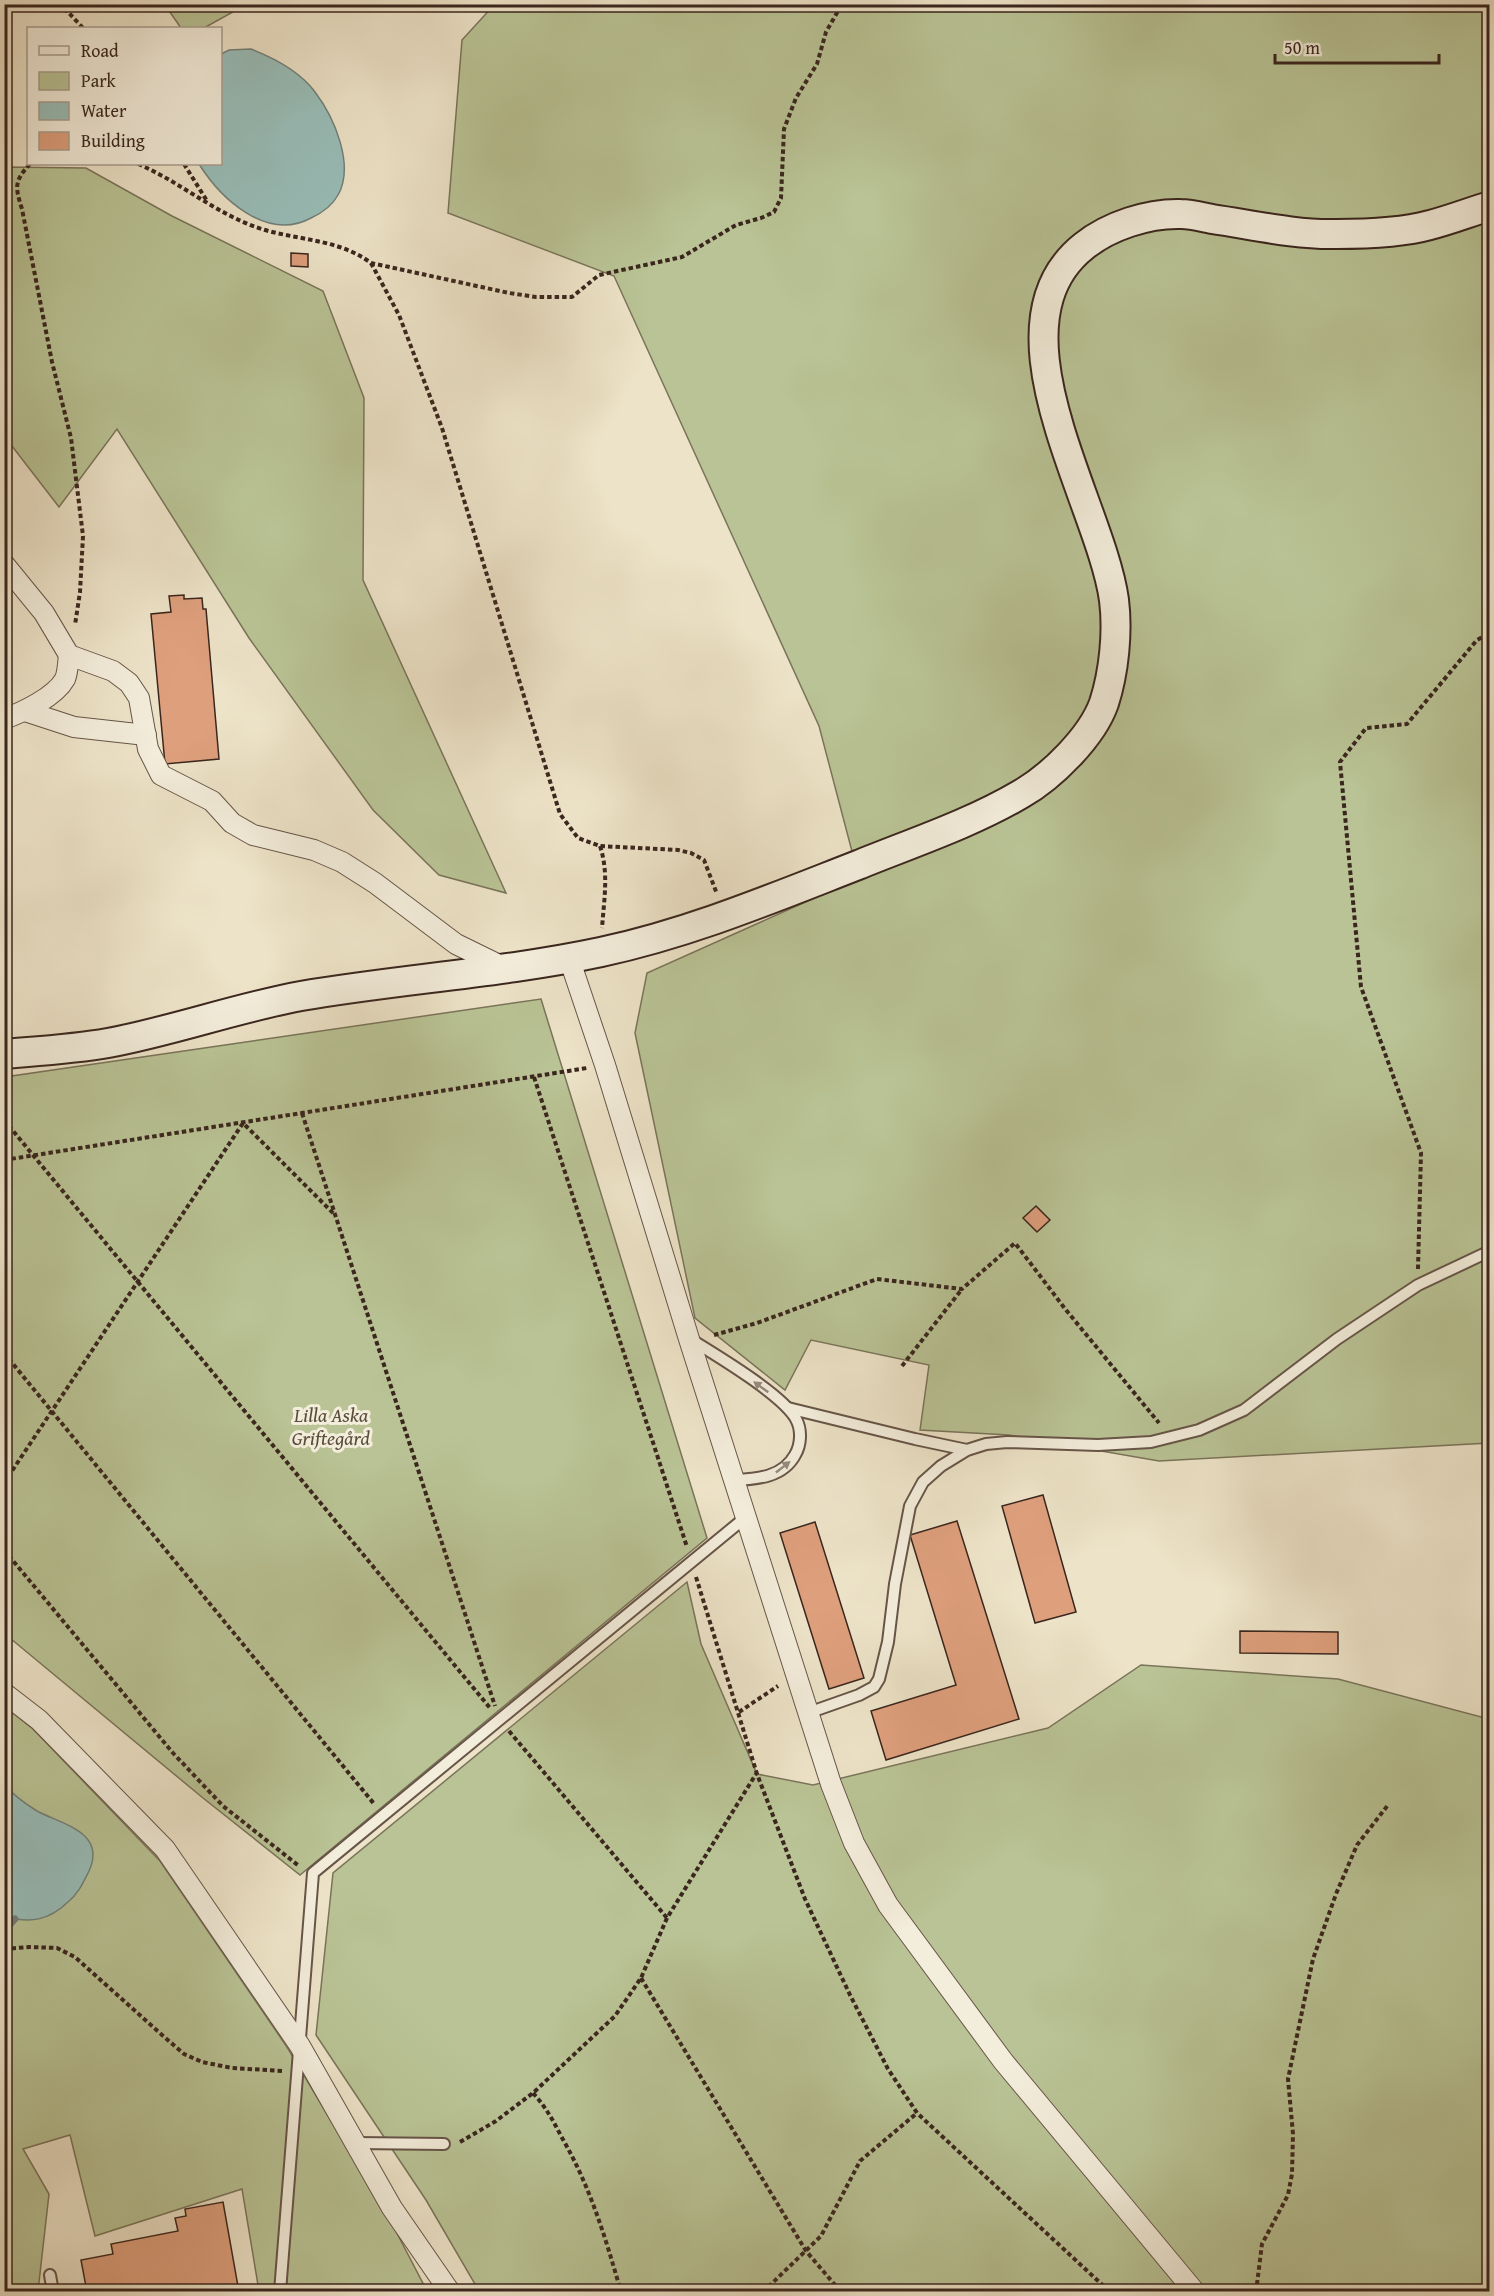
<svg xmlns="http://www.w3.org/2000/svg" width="1494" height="2296" font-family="'Gentium Book Plus',serif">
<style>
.green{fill:#b9c395;stroke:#7a745a;stroke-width:1.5}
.water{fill:#99beb9;stroke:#73817b;stroke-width:1.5}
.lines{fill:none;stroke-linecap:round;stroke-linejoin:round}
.stream{stroke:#73817b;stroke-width:7}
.building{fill:#de9f7c;stroke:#3a261e;stroke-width:1.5}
.lane-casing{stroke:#675548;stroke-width:14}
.street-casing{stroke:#675548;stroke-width:22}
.secondary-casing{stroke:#3a261e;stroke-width:32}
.path{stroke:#3a261e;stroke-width:4;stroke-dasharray:4.5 3;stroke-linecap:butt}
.lane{stroke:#f3eddb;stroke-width:10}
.street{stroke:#f3eddb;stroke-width:20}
.secondary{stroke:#f3eddb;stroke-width:28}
.oneway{fill:#968a7c}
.labels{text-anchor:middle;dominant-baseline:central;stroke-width:6;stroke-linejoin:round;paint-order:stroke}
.park-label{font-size:20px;font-style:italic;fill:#5a4d3c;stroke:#f3eddb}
</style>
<rect width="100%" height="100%" fill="#ede3c8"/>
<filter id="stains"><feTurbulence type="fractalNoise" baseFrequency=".00333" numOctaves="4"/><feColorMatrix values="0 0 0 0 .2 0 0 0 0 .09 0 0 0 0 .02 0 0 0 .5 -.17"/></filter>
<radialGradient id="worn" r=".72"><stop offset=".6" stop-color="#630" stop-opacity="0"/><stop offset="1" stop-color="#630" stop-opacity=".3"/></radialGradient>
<g class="green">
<polygon points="241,4 242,7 204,28 181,28 165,5"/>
<polygon points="494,5 1489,5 1489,1443 1159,1461 1009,1435 920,1430 929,1365 811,1340 785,1390 695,1318 635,1033 647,973 859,878 819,726 614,276 448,213 462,40"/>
<polygon points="5,167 86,168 172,216 323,291 364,398 363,580 506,893 439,875 373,810 249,638 117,429 59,507 5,437"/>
<polygon points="541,999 707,1538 300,1875 203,1798 5,1634 5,1077"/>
<polygon points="687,1582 701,1644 757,1774 813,1785 1048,1728 1141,1665 1338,1679 1489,1719 1489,2291 479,2291 426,2200 316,2035 333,1873"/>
<polygon points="4,1706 33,1729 160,1861 287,2047 388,2216 427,2291 259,2291 242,2189 95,2236 70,2135 23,2149 49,2194 38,2291 5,2291"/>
</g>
<g class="water">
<path d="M251,49C274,58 300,71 315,92C334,117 355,165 338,195C332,206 322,213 311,218C267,242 221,199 199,164H220L221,54L229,50Z"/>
<path d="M5,1785C14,1796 24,1803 37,1811C61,1824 107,1832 89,1871C83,1883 78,1894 68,1902C48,1921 31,1923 5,1917Z"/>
</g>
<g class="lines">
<polyline class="stream" points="4,1931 15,1919"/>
</g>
<g class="building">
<polygon points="291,253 308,254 308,267 291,266"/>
<polygon points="184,595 184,599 202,598 203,609 206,609 219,759 165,764 151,614 171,612 169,596"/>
<polygon points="1036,1206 1050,1220 1037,1232 1023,1218"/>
<polygon points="1043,1495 1076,1612 1035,1623 1002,1506"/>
<polygon points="957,1521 1019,1719 886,1760 871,1711 956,1685 910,1535"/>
<polygon points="815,1522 864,1678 829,1689 780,1533"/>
<polygon points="1240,1631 1338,1632 1338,1654 1240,1653"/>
<polygon points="223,2202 239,2292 87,2292 81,2260 113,2254 111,2244 178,2231 175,2218 186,2216 185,2209"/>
</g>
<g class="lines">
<g class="lane-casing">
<g id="lane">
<path d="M690,1339C716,1355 783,1395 796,1419C802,1430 801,1445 795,1455C783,1477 758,1479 735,1480"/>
<polyline points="788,1408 915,1439 967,1450"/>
<polyline points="808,1713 859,1695 874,1687 879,1679 888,1642 895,1584 910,1506 923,1482 941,1466 967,1450 986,1444 1007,1442 1098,1445 1151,1442 1199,1430 1244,1410 1337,1339 1418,1285 1490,1251"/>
<polyline points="356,2143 444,2144"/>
<polyline points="50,2275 53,2292"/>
<polyline points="280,2292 313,1873 746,1517"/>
</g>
</g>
<g class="street-casing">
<g id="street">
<polyline points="4,564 44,613 69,655 113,671 129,683 139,698 148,749 161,775 212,801 232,823 253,835 314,850 342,862 375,883 456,944 505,968"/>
<polyline points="25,711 74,727 146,735"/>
<path d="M4,719C23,712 55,697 65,679C68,672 68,662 69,655"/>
<polyline points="569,958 605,1065 689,1339 831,1784 854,1843 888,1905 1003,2061 1195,2292"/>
<polyline points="4,1693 39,1720 165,1849 300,2046 392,2208 450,2292"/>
</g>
</g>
<g class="secondary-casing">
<path id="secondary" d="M4,1054C39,1051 74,1049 108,1043C173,1031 236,1008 301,996C401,979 502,973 601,952C690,933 773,898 858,865C912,843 970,824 1021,794C1051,777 1092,737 1104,703C1114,672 1118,632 1114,600C1101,504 983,326 1084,246C1109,226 1148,213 1181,214C1191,214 1202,217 1212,219C1253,225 1295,235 1336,234C1366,234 1401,233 1430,225C1450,220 1470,212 1490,206"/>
</g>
<g class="path">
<polyline points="58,4 69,13 83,28"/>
<path d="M30,164C14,181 15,187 22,209L52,362L71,438L83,536L80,592L75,625"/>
<path d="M138,164C176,180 209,208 248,224C287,241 335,236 371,263L509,293L536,297H572L599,275L682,257L736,225L761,218L774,212L781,198L784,129L796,98L817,64L826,32L842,4"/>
<polyline points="184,164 207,201"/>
<polyline points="371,263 399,315 442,428 560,814 578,838 600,846 678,850 691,853 704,860 717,894"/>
<path d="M600,846C609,873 604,900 602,928"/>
<polyline points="534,1077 687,1547"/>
<polyline points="302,1113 495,1706"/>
<polyline points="4,1120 490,1708"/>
<polyline points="4,1160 587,1068"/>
<polyline points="1418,1269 1421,1153 1361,987 1340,762 1366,728 1407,724 1477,640 1490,633"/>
<polyline points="714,1335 757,1323 877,1279 962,1289 1015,1243 1066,1310 1159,1423"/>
<polyline points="4,1353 375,1805"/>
<polyline points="902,1366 962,1289"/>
<polyline points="4,1483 243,1123 334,1214"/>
<polyline points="4,1550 173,1753 223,1806 299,1866"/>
<polyline points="696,1577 757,1774 805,1899 850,1995 888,2069 917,2113 1110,2292"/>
<polyline points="739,1712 778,1686"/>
<polyline points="509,1731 667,1918"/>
<polyline points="4,1949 30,1947 57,1948 75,1957 162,2035 184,2054 202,2062 232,2068 283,2071"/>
<polyline points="641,1978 806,2251 841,2292"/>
<path d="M533,2093C545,2106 553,2120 561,2136C590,2186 605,2236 621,2292"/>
<polyline points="460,2142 496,2121 533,2093 615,2016 641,1978 667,1918 756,1774"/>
<polyline points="763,2292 821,2236 860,2161 917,2113"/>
<polyline points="1256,2292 1262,2244 1288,2195 1292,2174 1293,2134 1288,2079 1313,1959 1336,1894 1357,1845 1388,1805"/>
</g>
<use href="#lane" class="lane"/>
<use href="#street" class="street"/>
<use href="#secondary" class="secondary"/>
</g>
<defs><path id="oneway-solid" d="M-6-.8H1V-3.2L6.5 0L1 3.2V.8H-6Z" transform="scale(1.5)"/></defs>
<g class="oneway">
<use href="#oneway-solid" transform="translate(761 1387) rotate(-144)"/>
<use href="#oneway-solid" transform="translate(783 1467) rotate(-38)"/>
</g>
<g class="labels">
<g class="park-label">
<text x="331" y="1414">Lilla Aska<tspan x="331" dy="23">Griftegård</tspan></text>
</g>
</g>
<rect width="1494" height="2296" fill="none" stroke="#ede3c8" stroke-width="24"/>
<rect x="6" y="6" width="1482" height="2284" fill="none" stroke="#3a261e" stroke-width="3"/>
<rect x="12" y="12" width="1470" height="2272" fill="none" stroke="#3a261e" stroke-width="1.5"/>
<rect x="27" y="27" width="195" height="138" fill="#f3eddb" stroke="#a99d8f" stroke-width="1.5"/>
<rect x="39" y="46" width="30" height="9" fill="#f3eddb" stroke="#a99d8f" stroke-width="1.5"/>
<text x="81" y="57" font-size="18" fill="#3a261e">Road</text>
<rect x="39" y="72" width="30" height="18" fill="#b9c395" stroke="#a99d8f" stroke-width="1.5"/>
<text x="81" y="87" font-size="18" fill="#3a261e">Park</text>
<rect x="39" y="102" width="30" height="18" fill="#99beb9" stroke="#a99d8f" stroke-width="1.5"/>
<text x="81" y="117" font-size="18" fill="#3a261e">Water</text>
<rect x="39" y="132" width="30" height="18" fill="#de9f7c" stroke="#a99d8f" stroke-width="1.5"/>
<text x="81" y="147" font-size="18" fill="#3a261e">Building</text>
<path d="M1275 54v9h164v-9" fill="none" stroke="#3a261e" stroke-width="3"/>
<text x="1284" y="54" font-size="18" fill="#3a261e" stroke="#f3eddb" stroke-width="4.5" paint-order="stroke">50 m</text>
<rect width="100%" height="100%" filter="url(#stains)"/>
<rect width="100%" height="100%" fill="url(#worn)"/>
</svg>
